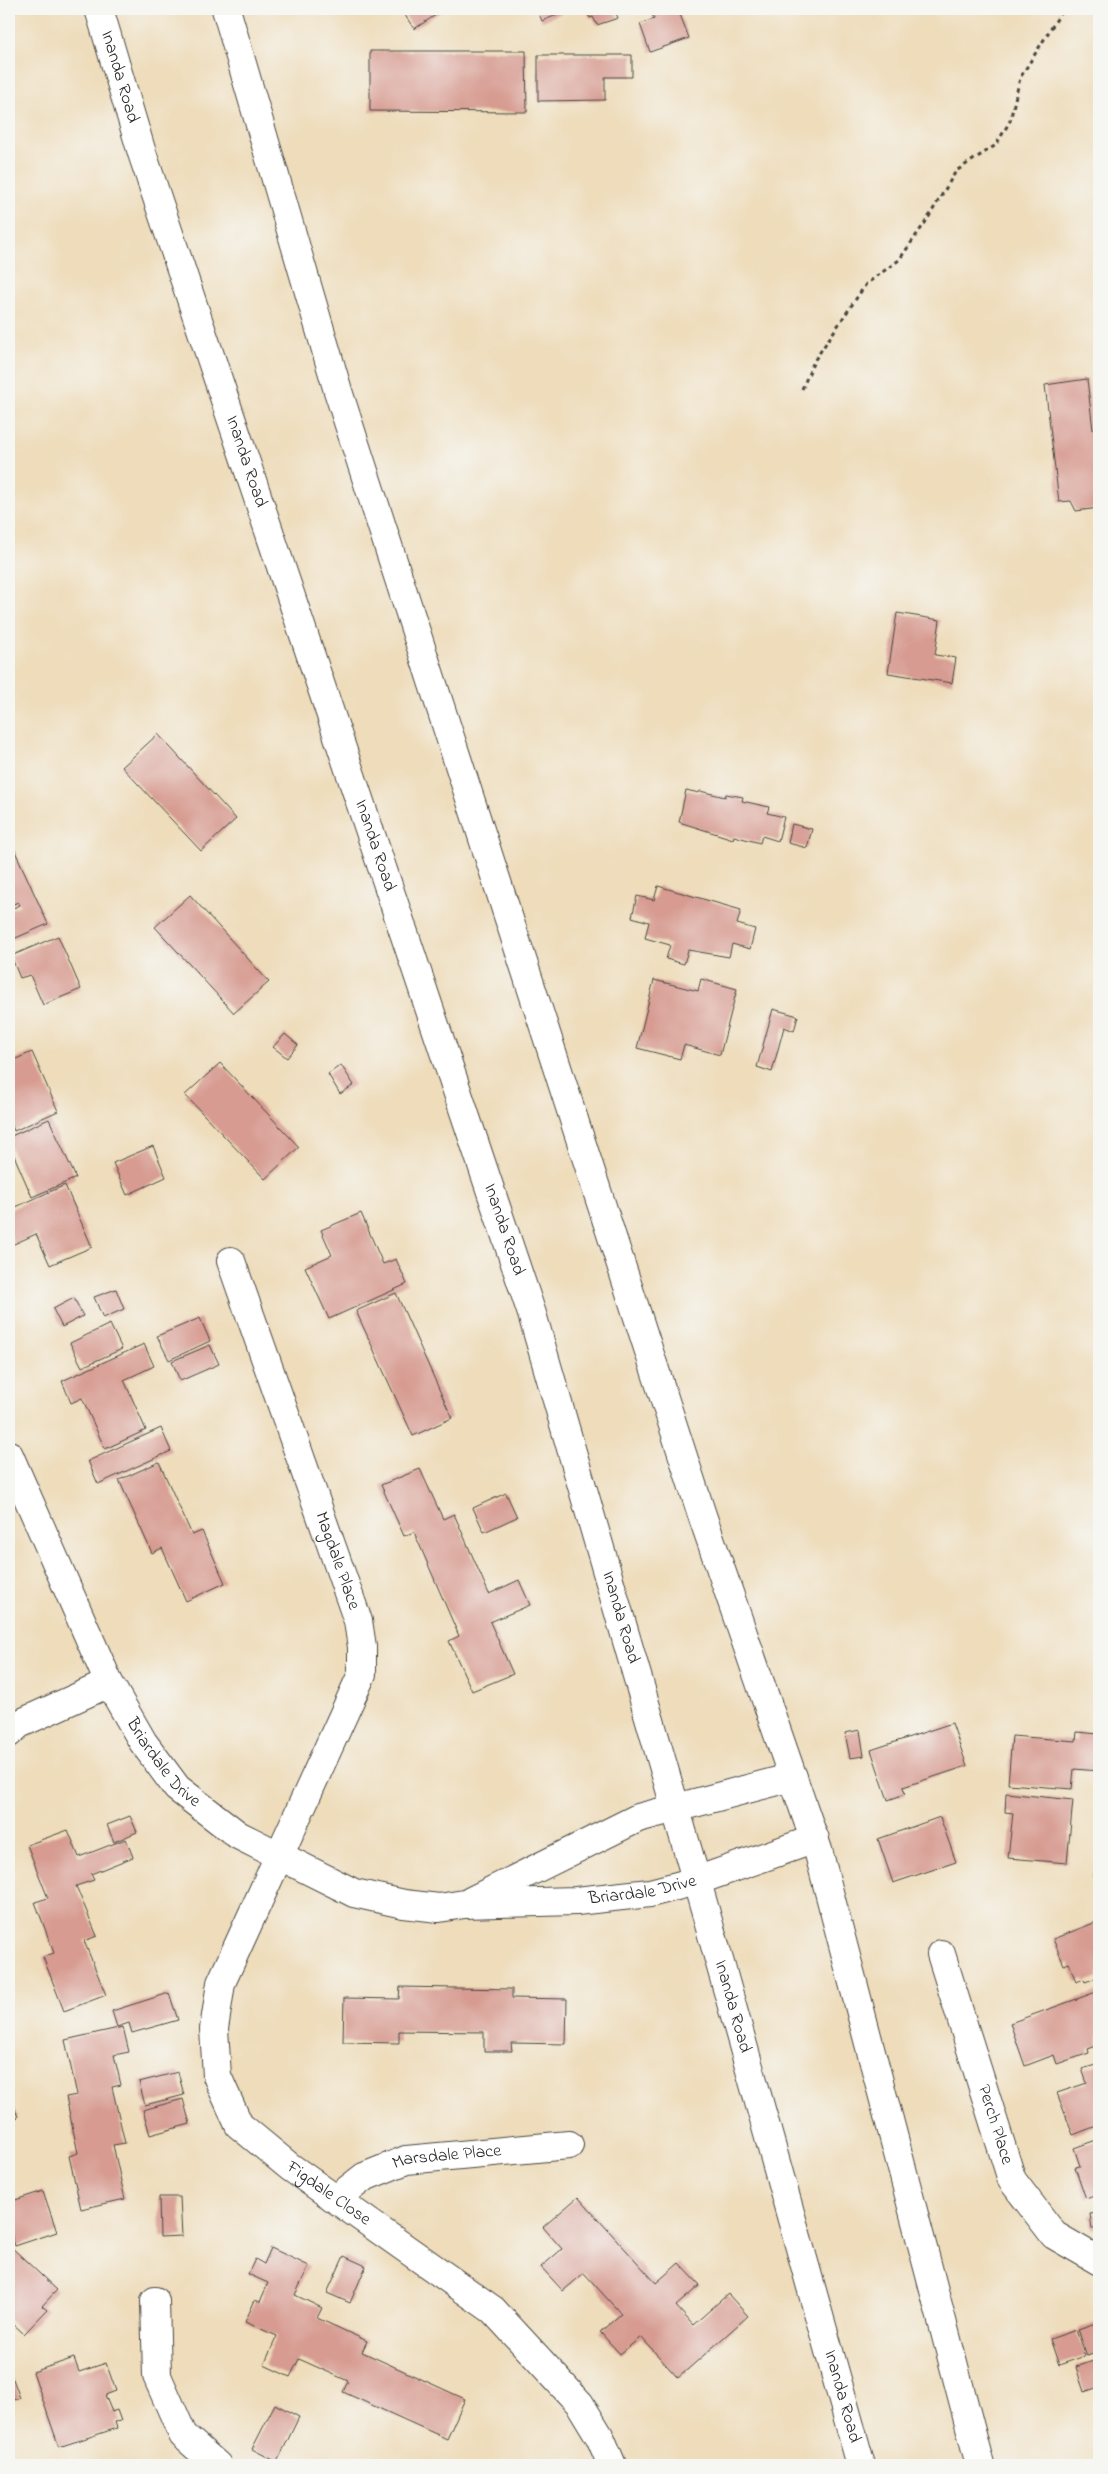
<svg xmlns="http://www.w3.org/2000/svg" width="1108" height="2474" font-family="'Indie Flower',sans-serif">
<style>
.building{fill:#d79b91}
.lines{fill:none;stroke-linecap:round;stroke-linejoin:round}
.street-casing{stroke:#484640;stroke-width:30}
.secondary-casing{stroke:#484640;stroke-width:30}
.path{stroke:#484640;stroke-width:3;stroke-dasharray:4 4;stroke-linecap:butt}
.street{stroke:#fff;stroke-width:28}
.secondary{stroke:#fff;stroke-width:28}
.labels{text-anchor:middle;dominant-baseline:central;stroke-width:4.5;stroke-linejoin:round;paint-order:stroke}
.street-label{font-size:18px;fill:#2b2b2b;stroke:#f6f6f2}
</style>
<rect width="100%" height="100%" fill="#f6f6f2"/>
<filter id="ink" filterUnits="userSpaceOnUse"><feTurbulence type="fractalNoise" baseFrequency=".02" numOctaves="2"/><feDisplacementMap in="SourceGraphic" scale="10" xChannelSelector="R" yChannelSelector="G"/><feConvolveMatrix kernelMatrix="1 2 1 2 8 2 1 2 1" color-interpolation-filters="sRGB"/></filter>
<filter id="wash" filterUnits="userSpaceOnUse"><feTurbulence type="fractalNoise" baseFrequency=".0096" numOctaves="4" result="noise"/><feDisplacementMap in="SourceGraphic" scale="20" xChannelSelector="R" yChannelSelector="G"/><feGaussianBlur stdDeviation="1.12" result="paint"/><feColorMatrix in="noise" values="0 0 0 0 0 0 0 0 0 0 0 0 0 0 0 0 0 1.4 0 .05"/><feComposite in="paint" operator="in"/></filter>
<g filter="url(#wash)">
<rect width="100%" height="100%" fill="#eedcba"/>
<g id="blocks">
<g class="building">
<polygon points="401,9 445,9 414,29"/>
<polygon points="537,9 566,9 567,11 542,21"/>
<polygon points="586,9 614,9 618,18 597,25 593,17 590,18"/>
<polygon points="650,9 678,9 689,38 650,52 640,24 654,19"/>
<polygon points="370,51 526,51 527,112 370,111"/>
<polygon points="538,55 632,55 632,77 605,77 605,100 538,101"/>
<polygon points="1087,379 1093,430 1099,430 1099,508 1076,511 1071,501 1059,502 1045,385"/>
<polygon points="897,613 940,620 935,655 956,658 952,683 888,673"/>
<polygon points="158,734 236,819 201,851 122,767"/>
<polygon points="686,790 699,793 700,791 725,797 726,794 743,797 742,801 769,807 767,813 784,817 778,841 762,836 760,843 734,836 733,839 679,822"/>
<polygon points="792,824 812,829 807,848 788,843"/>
<polygon points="9,838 48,924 11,940 9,935 9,910 20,905 18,902 9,906"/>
<polygon points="658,886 741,910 737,924 755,929 750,949 732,944 729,957 688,950 684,964 666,959 670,945 645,938 649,922 632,917 637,896 654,900"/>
<polygon points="190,895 269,982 234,1013 155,927"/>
<polygon points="58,936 81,989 43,1005 30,975 20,978 11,956"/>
<polygon points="701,979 737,989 720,1055 684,1045 680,1059 637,1048 654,980 698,991"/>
<polygon points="773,1009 798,1016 794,1031 784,1027 772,1072 757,1067"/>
<polygon points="285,1034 298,1045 287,1058 273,1047"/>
<polygon points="32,1052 58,1111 14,1131 9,1118 9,1062"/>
<polygon points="220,1063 299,1147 265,1179 185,1095"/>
<polygon points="341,1065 354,1085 340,1094 328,1074"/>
<polygon points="49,1119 76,1178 32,1197 9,1144 9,1137"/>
<polygon points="153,1146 166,1177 127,1195 113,1163"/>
<polygon points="65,1185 92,1247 50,1265 36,1234 14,1244 9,1231 9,1210"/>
<polygon points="361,1213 383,1264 396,1259 407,1284 329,1319 305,1267 332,1255 321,1230"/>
<polygon points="116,1289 124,1309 103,1318 94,1297"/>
<polygon points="396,1293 452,1418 413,1436 356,1311"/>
<polygon points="74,1298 83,1316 62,1327 53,1309"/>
<polygon points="200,1318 210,1341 169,1360 157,1336"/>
<polygon points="110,1324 122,1349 82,1367 70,1343"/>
<polygon points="144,1344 154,1366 124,1380 146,1430 105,1449 82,1398 71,1403 62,1381"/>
<polygon points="210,1345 219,1364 180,1381 172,1361"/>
<polygon points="161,1428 171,1451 98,1484 88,1461"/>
<polygon points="159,1462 192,1535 202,1531 225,1583 186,1601 162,1548 152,1553 119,1480"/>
<polygon points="420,1469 443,1519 454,1514 489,1594 519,1580 530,1605 490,1622 513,1674 472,1691 449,1641 459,1636 436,1583 414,1532 404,1536 381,1485"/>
<polygon points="506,1493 517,1517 484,1532 473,1508"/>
<polygon points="952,1723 967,1766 903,1787 905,1794 888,1800 871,1750"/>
<polygon points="860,1730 864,1756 850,1758 845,1733"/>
<polygon points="1077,1732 1099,1734 1099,1771 1074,1769 1072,1789 1008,1784 1012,1736 1076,1741"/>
<polygon points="1006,1793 1073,1800 1067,1863 1008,1858 1013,1813 1005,1812"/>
<polygon points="130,1816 137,1832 114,1842 107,1825"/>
<polygon points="940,1817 956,1862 893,1883 878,1839"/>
<polygon points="68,1830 79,1857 126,1839 133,1857 91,1874 94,1880 76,1886 97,1936 84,1941 106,1995 64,2011 43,1957 54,1953 35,1902 48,1898 27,1845"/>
<polygon points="1098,1840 1099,1840 1099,1876 1094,1876"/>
<polygon points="1099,1921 1099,1977 1085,1982 1084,1979 1076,1982 1069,1963 1064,1965 1053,1939"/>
<polygon points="400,1987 512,1989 512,1998 567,1999 566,2044 511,2043 512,2051 484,2051 484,2032 399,2031 399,2043 343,2042 344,1998 399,1999"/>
<polygon points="1099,1991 1099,2045 1088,2049 1089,2053 1057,2064 1054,2055 1025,2066 1010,2023"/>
<polygon points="169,1993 178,2020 132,2033 129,2023 117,2027 112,2011"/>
<polygon points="123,2027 129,2052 114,2055 121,2085 112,2087 125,2143 113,2145 125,2199 81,2209 69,2156 78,2153 66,2097 77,2095 65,2040"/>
<polygon points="1099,2064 1099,2125 1073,2135 1057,2093 1087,2083 1082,2069"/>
<polygon points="178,2072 184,2095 145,2105 139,2082"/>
<polygon points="9,2094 18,2117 9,2121"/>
<polygon points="183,2099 190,2124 150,2135 143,2110"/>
<polygon points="1099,2139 1099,2194 1086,2199 1075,2167 1080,2166 1074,2148"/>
<polygon points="43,2191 57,2232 15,2246 9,2228 9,2202"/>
<polygon points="159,2197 180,2197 182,2236 160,2237"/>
<polygon points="578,2197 656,2283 679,2263 700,2285 676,2306 693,2325 728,2294 748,2316 678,2378 641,2337 620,2354 600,2332 621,2314 584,2273 563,2291 541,2267 562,2249 543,2227"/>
<polygon points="1099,2213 1099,2228 1092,2229 1090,2214"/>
<polygon points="9,2245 57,2290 42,2306 47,2310 24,2334 9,2320"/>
<polygon points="271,2248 309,2266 295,2295 322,2308 317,2318 367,2341 362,2352 465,2399 447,2439 343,2392 348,2381 299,2359 290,2377 264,2365 277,2336 245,2322 255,2300 260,2302 268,2283 248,2274 255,2259 264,2264"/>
<polygon points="344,2256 366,2266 350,2303 327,2293"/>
<polygon points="1099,2322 1099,2352 1087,2356 1078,2329"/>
<polygon points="1076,2330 1085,2356 1059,2365 1050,2339"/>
<polygon points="74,2358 79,2372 106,2363 116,2391 105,2395 112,2412 117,2410 121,2421 115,2422 117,2428 59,2447 33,2372"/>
<polygon points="1099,2359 1099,2387 1084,2392 1076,2367"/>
<polygon points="13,2379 20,2398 9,2401 9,2381"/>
<polygon points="275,2404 299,2417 277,2462 252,2449"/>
</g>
</g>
</g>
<g filter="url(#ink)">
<use href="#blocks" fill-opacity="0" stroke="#484640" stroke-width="1"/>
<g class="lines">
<g class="street-casing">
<g id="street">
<path id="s1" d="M231,1261L358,1621L362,1647V1674L221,1983L214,2029L217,2076L239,2125L290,2167L493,2310L580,2404L600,2437L612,2465"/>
<polyline points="9,1733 19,1724 109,1683"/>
<path id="s2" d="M941,1954L1012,2180L1054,2235L1099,2261"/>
<path id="s3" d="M336,2199L364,2177L406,2160L569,2145"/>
<polyline points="155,2301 157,2376 183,2435 217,2465"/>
</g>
</g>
<g class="secondary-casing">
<g id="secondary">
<path id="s4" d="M99,9L142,153L532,1314L703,1903L861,2465"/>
<polyline points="226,9 338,391 702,1515 818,1850 980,2465"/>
<path id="s5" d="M9,1455L109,1683L143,1742L177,1788L238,1835L354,1893L404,1904L439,1908L464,1904L576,1901L650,1893L696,1881L815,1839"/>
<polyline points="471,1901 638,1818 793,1777"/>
</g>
</g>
<polyline class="path" points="802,389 814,361 866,284 899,260 927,220 956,171 996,145 1010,121 1020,78 1063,9"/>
<use href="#street" class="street"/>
<use href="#secondary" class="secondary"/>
</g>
</g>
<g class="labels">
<g class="street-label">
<text stroke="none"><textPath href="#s4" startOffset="71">Inanda Road</textPath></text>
<text stroke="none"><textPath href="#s4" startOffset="476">Inanda Road</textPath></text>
<text stroke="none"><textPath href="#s4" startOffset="881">Inanda Road</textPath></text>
<text stroke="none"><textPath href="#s4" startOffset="1286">Inanda Road</textPath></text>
<text stroke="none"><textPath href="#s1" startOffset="318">Magdale Place</textPath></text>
<text stroke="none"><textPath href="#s4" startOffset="1691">Inanda Road</textPath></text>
<text stroke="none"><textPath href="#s5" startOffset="346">Briardale Drive</textPath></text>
<text stroke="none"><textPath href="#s5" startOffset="872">Briardale Drive</textPath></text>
<text stroke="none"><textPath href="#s4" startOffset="2096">Inanda Road</textPath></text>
<text stroke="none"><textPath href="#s2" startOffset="179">Perch Place</textPath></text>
<text stroke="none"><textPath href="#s3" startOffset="122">Marsdale Place</textPath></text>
<text stroke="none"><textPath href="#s1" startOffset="1035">Figdale Close</textPath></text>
<text stroke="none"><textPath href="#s4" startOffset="2501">Inanda Road</textPath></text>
</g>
</g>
<rect width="1108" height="2474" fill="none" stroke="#f6f6f2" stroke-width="30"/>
</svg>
